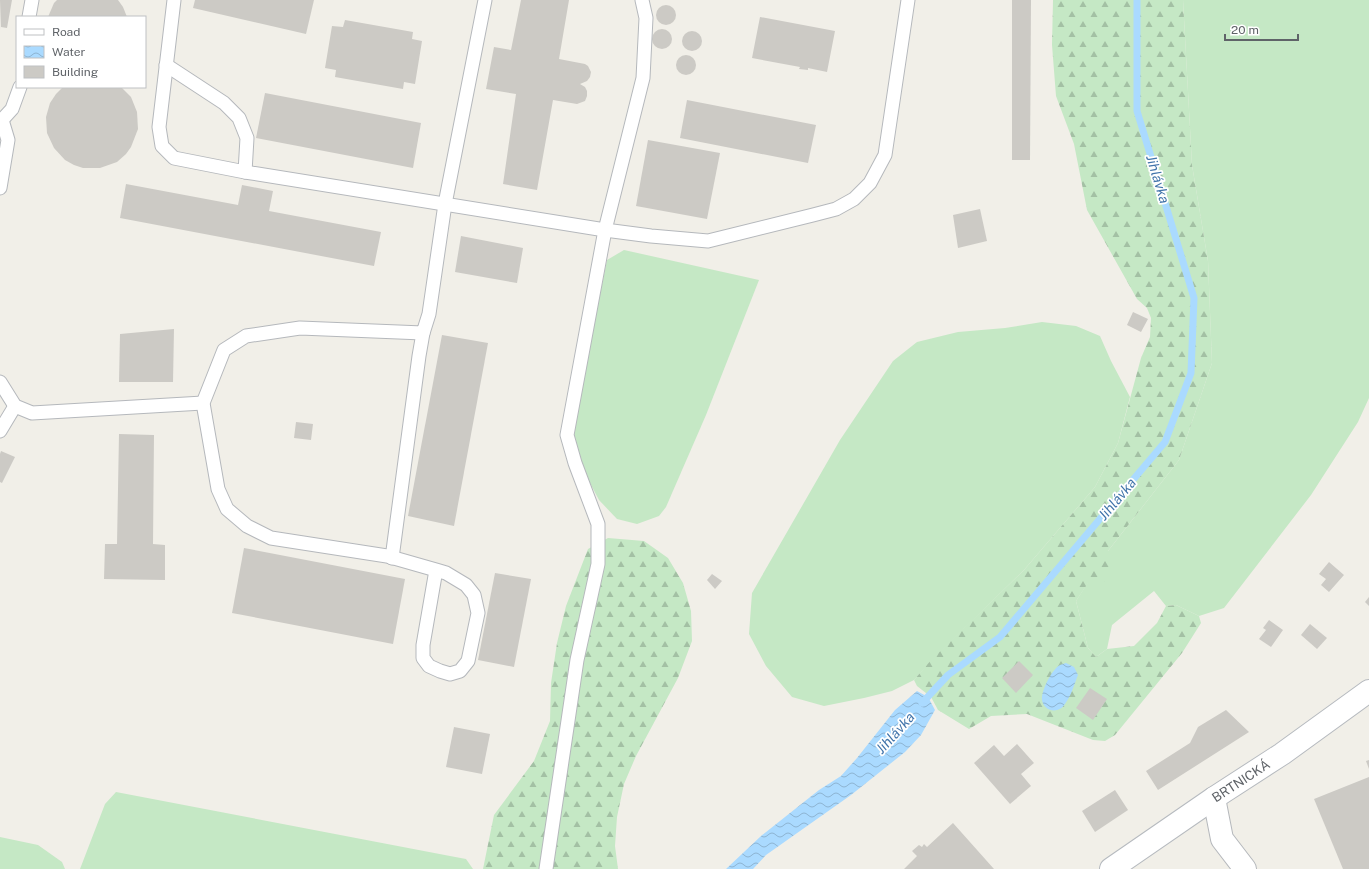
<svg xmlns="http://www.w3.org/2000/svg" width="1369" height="869" font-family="'Public Sans',sans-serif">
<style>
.grass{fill:#c5e8c5}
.forest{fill:url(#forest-firs)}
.water{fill:url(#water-waves)}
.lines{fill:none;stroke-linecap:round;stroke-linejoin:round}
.stream{stroke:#aadaff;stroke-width:7}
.building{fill:#cccac5}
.lane-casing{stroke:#b5b8bc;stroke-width:15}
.street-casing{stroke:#b5b8bc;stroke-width:24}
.secondary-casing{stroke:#b6babf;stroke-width:24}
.lane{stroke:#fff;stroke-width:13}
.street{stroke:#fff;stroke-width:22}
.secondary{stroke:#fff;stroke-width:22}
.labels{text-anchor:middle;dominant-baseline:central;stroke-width:3.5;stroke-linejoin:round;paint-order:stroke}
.street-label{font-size:13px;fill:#5f6368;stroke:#fff}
.water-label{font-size:14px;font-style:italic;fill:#4174aa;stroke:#fff}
</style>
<defs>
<pattern id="forest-firs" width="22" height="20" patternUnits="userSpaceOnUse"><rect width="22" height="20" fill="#c5e8c5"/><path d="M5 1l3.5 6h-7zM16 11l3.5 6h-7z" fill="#a3c0a4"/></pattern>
<pattern id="water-waves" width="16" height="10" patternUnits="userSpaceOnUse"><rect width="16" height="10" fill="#aadaff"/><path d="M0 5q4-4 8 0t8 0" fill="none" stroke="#8eb4d2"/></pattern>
</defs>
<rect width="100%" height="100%" fill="#f1efe8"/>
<g class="grass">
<polygon points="1183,0 1369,0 1369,398 1358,422 1311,495 1224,608 1199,616 1176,605 1166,606 1154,591 1112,625 1107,649 1096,657 1088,648 1076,601 1108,551 1179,460 1212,363 1208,261 1192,165"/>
<polygon points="624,250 759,280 706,415 666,507 659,516 637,524 617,519 599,500 581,466 572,433 607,260"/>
<polygon points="1042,322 1076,326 1100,336 1111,361 1130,397 1118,443 1095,487 1024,570 933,659 914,680 892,691 864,698 824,706 792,697 766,666 749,634 752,593 840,440 893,361 917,342 958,332 1005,328"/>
<polygon points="116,792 450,856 466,859 473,869 80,869 105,804"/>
<polygon points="0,837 38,845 62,862 65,869 0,869"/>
</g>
<g class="forest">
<polygon points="1053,0 1183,0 1192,165 1208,261 1212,363 1179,460 1108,551 1113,573 1108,579 1100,584 1088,583 1076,601 1088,648 1096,657 1107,649 1134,646 1157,623 1166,606 1176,605 1199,616 1201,623 1182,653 1115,735 1105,741 1093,740 1027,714 991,716 969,729 938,710 931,697 917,686 914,680 932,659 1024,570 1095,487 1118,443 1141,358 1150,337 1151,318 1147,308 1137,299 1087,210 1074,144 1056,96 1052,45"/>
<polygon points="608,538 644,541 668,558 683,583 691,611 692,641 678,678 636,756 624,784 617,817 615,846 618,869 483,869 494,815 534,761 550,721 551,683 557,643 566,606 588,549"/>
</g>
<g class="water">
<path d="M1066,663L1074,667L1078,675C1074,685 1071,696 1065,704C1059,714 1044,712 1042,700C1041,691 1052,669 1060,665C1062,664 1064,664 1066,663Z"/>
<polygon points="917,691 928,697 935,710 921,735 905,752 851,795 766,855 753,869 726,869 761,836 819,790 841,776 857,758 895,710"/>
</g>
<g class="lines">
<polyline class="stream" points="922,703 948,675 1000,637 1165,442 1191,373 1194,298 1137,111 1137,0"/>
</g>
<g class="building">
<polygon points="0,0 12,0 7,28 1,27 1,30"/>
<polygon points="57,0 118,0 123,7 127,17 48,17 54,3"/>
<polygon points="195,0 314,0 306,34 193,8"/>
<polygon points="521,0 569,0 559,59 585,64 588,66 591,72 590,77 587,81 580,84 585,87 587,91 587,96 585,101 577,104 553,100 537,190 503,184 516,94 486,89 494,47 511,50"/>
<polygon points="1012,0 1031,0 1030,160 1012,160"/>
<circle cx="666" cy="15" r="10"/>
<polygon points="760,17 835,31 827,72 808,68 808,70 799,69 800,67 752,58"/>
<polygon points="345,20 413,32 412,39 422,41 415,84 404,82 403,89 335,77 336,70 325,68 332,26 343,27"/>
<circle cx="662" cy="39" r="10"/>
<circle cx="692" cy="41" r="10"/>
<circle cx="686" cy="65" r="10"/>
<polygon points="63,87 121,87 131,97 137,112 138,129 131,147 126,154 117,162 100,168 83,168 74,165 65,160 54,148 47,133 46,117 50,103 56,94"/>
<polygon points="265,93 421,123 413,168 256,138"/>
<polygon points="687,100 816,125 808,163 680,138"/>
<polygon points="648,140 720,153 707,219 636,206"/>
<polygon points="126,184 238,205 242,185 273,191 269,211 381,232 374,266 120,218"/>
<polygon points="980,209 987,241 958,248 953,215"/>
<polygon points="461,236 523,248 517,283 455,272"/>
<polygon points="1133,312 1148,319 1141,332 1127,325"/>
<polygon points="174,329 173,382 119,382 120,334"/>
<polygon points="442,335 488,343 454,526 408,516"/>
<polygon points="296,422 313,424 311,440 294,438"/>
<polygon points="119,434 154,435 153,544 165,545 165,580 104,579 105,544 117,544"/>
<polygon points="1,451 15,457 2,483 0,482 0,454"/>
<polygon points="244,548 405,579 393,644 232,613"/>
<polygon points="1329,562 1344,575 1329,592 1321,585 1326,579 1319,574"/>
<polygon points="495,573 531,579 514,667 478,660"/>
<polygon points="712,574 722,581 715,589 707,580"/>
<polygon points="1369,597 1369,606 1365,602"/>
<polygon points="1269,620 1283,630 1271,647 1259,639 1266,630 1263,628"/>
<polygon points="1310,624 1327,638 1317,649 1301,635"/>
<polygon points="1019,661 1033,675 1016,693 1002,678"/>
<polygon points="1090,688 1107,699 1093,720 1076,708"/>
<polygon points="1226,710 1249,732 1158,790 1146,771 1190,743 1198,727"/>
<polygon points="454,727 490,734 482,774 446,767"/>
<polygon points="1017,744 1034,763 1021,774 1031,786 1010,804 974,763 994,745 1004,756"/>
<polygon points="1369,760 1369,769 1366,761"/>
<polygon points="1369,777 1369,869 1343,869 1314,799"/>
<polygon points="1115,790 1128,810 1095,832 1082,811"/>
<polygon points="953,823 994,869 904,869 917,856 912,851 919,845 922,847 924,844 927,847"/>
</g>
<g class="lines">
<g class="lane-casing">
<g id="lane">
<polyline points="174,0 159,127 162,146 174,158 245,172 605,230 651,236 708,241 813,215 836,209 854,199 870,183 885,155 908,0"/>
<polyline points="29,17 32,0"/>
<polyline points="166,65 224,103 239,118 247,138 245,172"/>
<polyline points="0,120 2,120 12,109 20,87"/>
<polyline points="0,188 8,140 2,120"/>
<polyline points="0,382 15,406 32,413 203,403"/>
<polyline points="0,431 15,406"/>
<polyline points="392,558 419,356 423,333"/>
<polyline points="436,570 446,573 466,585 474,595 478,613 468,661 460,671 450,674 440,671 429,666 423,658 423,645 436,570 387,556 271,538 247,526 227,509 218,489 203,403 224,350 246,336 300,328 423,333 429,314 445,204 485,0"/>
<polyline points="546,869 577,660 598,564 598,524 575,463 567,435 605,230 643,78 646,18 642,0"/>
</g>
</g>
<g class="street-casing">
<polyline id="street" points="1214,798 1222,839 1245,869"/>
</g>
<g class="secondary-casing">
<polyline id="secondary" points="1111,869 1214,798 1282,754 1369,691"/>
</g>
<use href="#lane" class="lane"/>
<use href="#street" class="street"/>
<use href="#secondary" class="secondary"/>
</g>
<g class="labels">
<g class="street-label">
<text transform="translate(1241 781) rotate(-33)">BRTNICKÁ</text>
</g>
<g class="water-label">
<text transform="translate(1158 179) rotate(73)">Jihlávka</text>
<text transform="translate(1117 499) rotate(-50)">Jihlávka</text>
<text transform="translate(895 733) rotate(-48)">Jihlávka</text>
</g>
</g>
<rect x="16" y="16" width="130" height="72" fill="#ffffff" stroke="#bfc1c3"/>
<rect x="24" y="29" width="20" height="6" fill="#ffffff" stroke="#bfc1c3"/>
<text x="52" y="36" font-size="12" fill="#5f6368">Road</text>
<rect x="24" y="46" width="20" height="12" fill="url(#water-waves)" stroke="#bfc1c3"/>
<text x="52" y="56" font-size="12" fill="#5f6368">Water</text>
<rect x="24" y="66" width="20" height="12" fill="#cccac5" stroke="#bfc1c3"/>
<text x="52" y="76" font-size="12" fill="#5f6368">Building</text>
<path d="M1225 34v6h73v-6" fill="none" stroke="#5f6368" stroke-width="2"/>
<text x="1231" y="34" font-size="12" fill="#5f6368" stroke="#ffffff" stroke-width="3" paint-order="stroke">20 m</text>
</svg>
